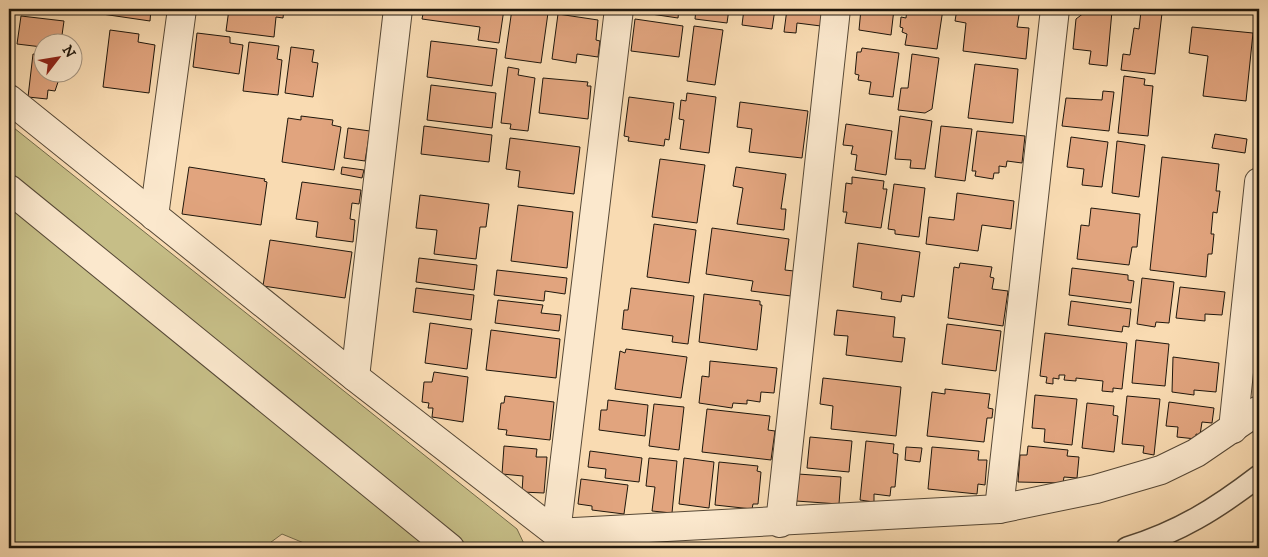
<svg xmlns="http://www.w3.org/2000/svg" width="1268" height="557" font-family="'IM FELL DW Pica',serif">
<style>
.green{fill:#c6be87;stroke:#726a4a}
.building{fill:#e1a47e;stroke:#1f170c}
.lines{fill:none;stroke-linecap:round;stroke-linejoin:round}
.lane-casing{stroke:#564836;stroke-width:24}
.street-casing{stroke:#564836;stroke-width:30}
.lane{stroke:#fbe8cd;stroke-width:21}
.street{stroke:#fbe8cd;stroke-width:28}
</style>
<rect width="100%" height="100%" fill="#f9dbb2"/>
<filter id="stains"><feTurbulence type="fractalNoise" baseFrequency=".004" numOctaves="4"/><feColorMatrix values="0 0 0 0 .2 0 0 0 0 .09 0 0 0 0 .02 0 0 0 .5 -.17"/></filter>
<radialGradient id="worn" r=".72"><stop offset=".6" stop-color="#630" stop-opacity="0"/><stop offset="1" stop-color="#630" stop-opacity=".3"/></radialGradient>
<polygon class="green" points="9,124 517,529 526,548 316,548 282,534 263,548 9,548"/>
<g class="building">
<polygon points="39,9 66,9 66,12"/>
<polygon points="103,9 151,9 150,21 102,14"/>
<polygon points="229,9 284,9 283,18 276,17 274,37 226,31"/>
<polygon points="424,9 504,9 499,43 478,40 480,27 422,19"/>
<polygon points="512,9 548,13 541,63 505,58"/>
<polygon points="641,9 679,9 678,18 651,14 651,10"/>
<polygon points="696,9 729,9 727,23 695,19"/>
<polygon points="744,9 775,9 772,29 742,25"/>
<polygon points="787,9 823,9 821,26 797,23 796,33 784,32"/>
<polygon points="861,9 894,9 891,35 859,30"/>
<polygon points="907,9 943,9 937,49 905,45 907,34 902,32 903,28 900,27 901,17 906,18"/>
<polygon points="957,9 1020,9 1017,27 1029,28 1026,59 963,51 966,23 955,21"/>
<polygon points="1089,9 1112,11 1107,66 1089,64 1091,51 1073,49 1076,19"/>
<polygon points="1141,11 1162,13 1155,74 1121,70 1123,54 1130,55 1134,28 1139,29"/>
<polygon points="558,14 598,20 596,40 600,41 598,57 577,54 576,63 552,59"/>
<polygon points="9,15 14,16 9,49"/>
<polygon points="21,16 64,21 61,42 42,42 42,47 17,44"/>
<polygon points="635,19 683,26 679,57 631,51"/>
<polygon points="694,26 723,30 715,85 687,81"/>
<polygon points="1192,27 1253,33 1246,101 1203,96 1208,56 1189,53"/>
<polygon points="110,30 139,34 138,42 155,45 149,93 103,87"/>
<polygon points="197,33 230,37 230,43 243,45 239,74 193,67"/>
<polygon points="431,41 497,49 492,86 427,77"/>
<polygon points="249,42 279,46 277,59 282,60 278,95 243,91"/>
<polygon points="291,47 314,50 312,62 318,63 313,97 285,93"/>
<polygon points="862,48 899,53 893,97 869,94 871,82 858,80 859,75 855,74 857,52 861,52"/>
<polygon points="33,54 42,55 42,72 64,72 64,77 60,76 55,91 48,90 47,99 28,97"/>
<polygon points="912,54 939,58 932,109 925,113 898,110 901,88 908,88"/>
<polygon points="975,64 1018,69 1013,123 968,118"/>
<polygon points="508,67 519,69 518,75 535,78 528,131 510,129 511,124 501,123"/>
<polygon points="1124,76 1145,79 1144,85 1153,86 1148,136 1118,133"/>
<polygon points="543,78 588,82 587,86 591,86 588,119 539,113"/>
<polygon points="431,85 496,93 492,128 427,120"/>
<polygon points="1103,91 1114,92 1109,131 1062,126 1066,98 1102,100"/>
<polygon points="687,93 716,97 709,153 680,149 684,120 679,119 681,100 686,101"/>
<polygon points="629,97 674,103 669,140 665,139 664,146 628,141 629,137 624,136"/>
<polygon points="740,102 808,111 802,158 749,152 752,129 737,127"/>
<polygon points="301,116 333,120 332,125 341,127 334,170 282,162 288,118 301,120"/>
<polygon points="900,116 932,121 925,169 910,168 911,160 895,159"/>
<polygon points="846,124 892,131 886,175 855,170 857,155 851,154 853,146 843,145"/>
<polygon points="424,126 492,135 489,162 421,154"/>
<polygon points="941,126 972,129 965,181 935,177"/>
<polygon points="348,128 370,131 365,161 344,158"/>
<polygon points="977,131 1025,136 1022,163 1007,161 1006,167 999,166 999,173 994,173 993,179 975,176 976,171 972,171"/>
<polygon points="1215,134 1247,139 1245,153 1212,148"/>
<polygon points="1071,137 1108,142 1102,187 1082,185 1084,169 1067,167"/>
<polygon points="510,138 580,147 574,194 518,187 520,171 506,169"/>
<polygon points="1117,141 1145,145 1139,197 1112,193"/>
<polygon points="1162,157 1219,164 1216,191 1220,191 1217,213 1213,212 1211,234 1214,234 1212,254 1208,254 1206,277 1150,270"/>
<polygon points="660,159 705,165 697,223 652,217"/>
<polygon points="189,167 265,179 264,181 267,182 261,225 182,214"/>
<polygon points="342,167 364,170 362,178 341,174"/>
<polygon points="736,167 786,174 781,209 786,209 784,230 737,224 743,188 733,186"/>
<polygon points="852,177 884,181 883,189 887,189 881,228 845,223 847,212 843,212 846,183 852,184"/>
<polygon points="302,182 361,190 359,204 352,203 350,219 355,220 353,242 316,237 318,222 296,219"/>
<polygon points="894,184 925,188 919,237 895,234 895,230 888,229"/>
<polygon points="957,193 1014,201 1011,229 982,225 978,251 926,244 929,217 954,220"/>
<polygon points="420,195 489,204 486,227 480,227 476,259 434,254 437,230 416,228"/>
<polygon points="518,205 573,212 567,268 511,261"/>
<polygon points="1091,208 1140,214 1137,247 1132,247 1129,265 1077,259 1081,225 1089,226"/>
<polygon points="654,224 696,230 689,283 647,277"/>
<polygon points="712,228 789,239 785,270 794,271 791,296 751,291 753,281 706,274"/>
<polygon points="270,240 352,252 345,298 263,286"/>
<polygon points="858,243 920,252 914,297 902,295 901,302 881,299 882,292 853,287"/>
<polygon points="419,258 477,265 474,290 416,282"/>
<polygon points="960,263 992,267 990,277 994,278 992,289 1008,291 1003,326 948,318 954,267 959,268"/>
<polygon points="1072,268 1128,275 1128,280 1134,281 1131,303 1069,295"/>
<polygon points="497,270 567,278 565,294 545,291 544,301 494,295"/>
<polygon points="1142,278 1174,282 1169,323 1156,322 1155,327 1137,324"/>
<polygon points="1180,287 1225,292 1222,315 1205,314 1205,321 1176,318"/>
<polygon points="416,288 474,295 471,320 413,312"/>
<polygon points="631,288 694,296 688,344 672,342 673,336 622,329 624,310 628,310"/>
<polygon points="704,294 760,301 760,305 762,305 757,350 699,342"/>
<polygon points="498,300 543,305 541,313 561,315 559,331 495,323"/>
<polygon points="1071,301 1131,309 1129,327 1123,326 1122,332 1068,325"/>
<polygon points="837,310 895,317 893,337 905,338 902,362 846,355 848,336 834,335"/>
<polygon points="430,323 472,329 467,369 425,363"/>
<polygon points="947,324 1001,331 996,371 942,364"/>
<polygon points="491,330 560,339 556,378 486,370"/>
<polygon points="1045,333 1127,343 1122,389 1113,388 1113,392 1102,391 1103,381 1076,378 1076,381 1064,380 1065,375 1059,375 1059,379 1053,378 1053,384 1046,383 1047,377 1040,376"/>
<polygon points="1136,340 1169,344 1165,386 1132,383"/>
<polygon points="626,349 687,357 681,398 615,389 620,351 625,353"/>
<polygon points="1173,357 1219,363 1216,392 1194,390 1194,395 1172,392"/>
<polygon points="710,361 777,368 774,393 761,392 760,402 747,400 747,404 733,403 732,408 699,403 702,376 709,377"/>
<polygon points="434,372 468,377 463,422 432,417 433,408 428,408 429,403 422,402 424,382 432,382"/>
<polygon points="823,378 901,387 896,436 831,429 833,406 820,404"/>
<polygon points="945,389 990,394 988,408 993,409 992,418 987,418 984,442 927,436 932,392 945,394"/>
<polygon points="1035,395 1077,399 1072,445 1044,442 1045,429 1032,428"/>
<polygon points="505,396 554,402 550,440 506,435 507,430 498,429 501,403 504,403"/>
<polygon points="1127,396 1160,399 1154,455 1143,453 1144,446 1122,444"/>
<polygon points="608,400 648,405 645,436 599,430 601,410 607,410"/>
<polygon points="1169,402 1214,408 1212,423 1202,422 1200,435 1196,434 1196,439 1177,437 1178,427 1166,426"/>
<polygon points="1087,403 1114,406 1113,415 1118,416 1114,452 1082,448"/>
<polygon points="654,404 684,407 679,450 649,446"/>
<polygon points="707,409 770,416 768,430 775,431 771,460 702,452"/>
<polygon points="810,437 852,441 849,472 807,468"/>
<polygon points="866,441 894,444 893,453 898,454 895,487 891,487 890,496 874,494 874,502 860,500"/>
<polygon points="504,446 537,449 536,457 547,457 544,493 522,492 523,476 502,474"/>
<polygon points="1028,446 1068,450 1067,456 1079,457 1077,478 1064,477 1063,483 1018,482 1020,455 1027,455"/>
<polygon points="906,447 922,448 920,462 905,460"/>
<polygon points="932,447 979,451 978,460 987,460 985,485 978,484 977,494 928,489"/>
<polygon points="590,451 642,458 639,482 605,478 606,469 588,467"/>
<polygon points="649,458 677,461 672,513 652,511 655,487 646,486"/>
<polygon points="684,458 714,462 709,508 679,504"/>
<polygon points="719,462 758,466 757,471 761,472 758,504 753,504 752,509 715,505"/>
<polygon points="798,474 841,477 839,504 796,501"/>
<polygon points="581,479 628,485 624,514 592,510 592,506 578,504"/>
</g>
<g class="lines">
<g class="lane-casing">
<path id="lane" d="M1127,548C1179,532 1216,509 1259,476"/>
</g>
<g class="street-casing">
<g id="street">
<polyline points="9,99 355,377 556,533 999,509 1096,489 1161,470 1196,453 1259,410"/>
<polyline points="9,189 450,548"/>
<polyline points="154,216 182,9"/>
<polyline points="355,377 398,9"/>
<polyline points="1233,429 1259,182"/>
<polyline points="999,509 1055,9"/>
<polyline points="780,523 836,9"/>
<polyline points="556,533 619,9"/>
</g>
</g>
<use href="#lane" class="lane"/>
<use href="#street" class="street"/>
</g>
<rect width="1268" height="557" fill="none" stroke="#f9dbb2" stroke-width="30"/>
<rect x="10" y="10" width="1248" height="537" fill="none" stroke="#1f170c" stroke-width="2.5"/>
<rect x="15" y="15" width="1238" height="527" fill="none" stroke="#1f170c"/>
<g transform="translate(58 58) rotate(59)"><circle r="24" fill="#fbe8cd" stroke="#a39480"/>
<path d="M0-4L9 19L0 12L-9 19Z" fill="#8f2418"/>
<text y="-8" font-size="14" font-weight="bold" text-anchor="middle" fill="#1f170c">N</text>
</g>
<rect width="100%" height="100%" filter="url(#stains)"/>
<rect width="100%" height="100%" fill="url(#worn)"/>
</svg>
